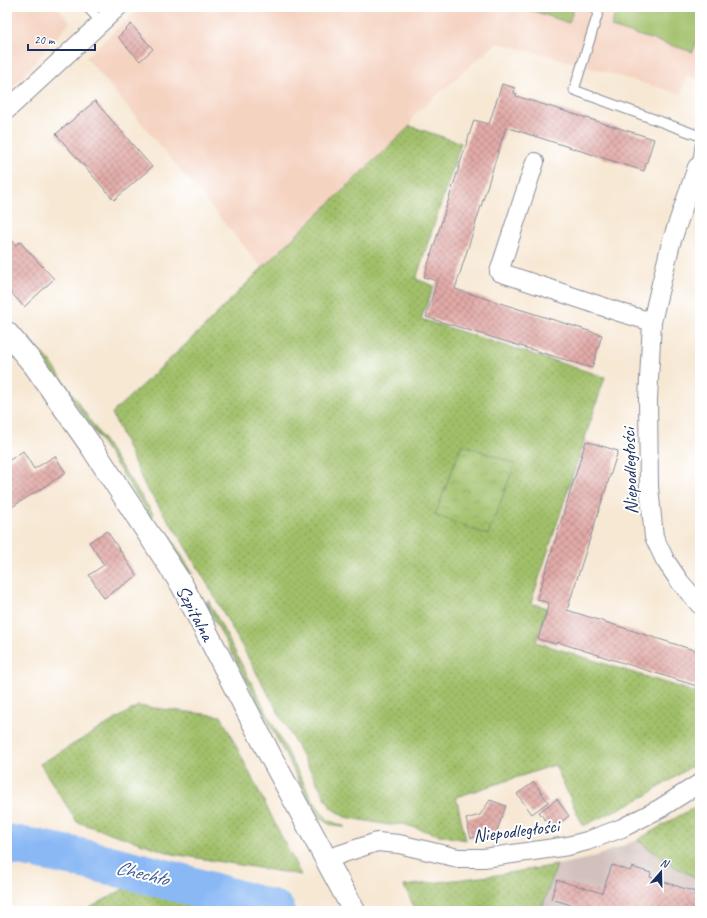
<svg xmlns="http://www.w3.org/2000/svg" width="707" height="918" font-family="Caveat,sans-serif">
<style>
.built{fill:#f5d3c1}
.industrial{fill:#d1c0bc}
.grass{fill:url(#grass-dots);stroke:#5e7864}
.park{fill:url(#park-crowns);stroke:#5e7864}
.pitch{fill:#a1c069;stroke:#5e7864}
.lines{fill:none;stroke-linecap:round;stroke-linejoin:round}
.river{stroke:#89b8f4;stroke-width:40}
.building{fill:url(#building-cross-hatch)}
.service-casing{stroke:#898c99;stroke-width:11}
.minor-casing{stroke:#898c99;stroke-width:20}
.tertiary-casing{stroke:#898c99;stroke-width:24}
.service{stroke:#fff;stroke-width:9}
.minor{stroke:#fff;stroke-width:18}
.tertiary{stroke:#fff;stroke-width:22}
.labels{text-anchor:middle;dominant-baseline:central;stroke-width:4;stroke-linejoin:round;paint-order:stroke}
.street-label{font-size:19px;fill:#1b2f5e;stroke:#fff}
.water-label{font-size:20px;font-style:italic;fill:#3c588b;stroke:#fff}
</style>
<defs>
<pattern id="grass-dots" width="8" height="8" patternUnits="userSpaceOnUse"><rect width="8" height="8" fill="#a1c069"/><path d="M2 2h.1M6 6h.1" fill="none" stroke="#829c5a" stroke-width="1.8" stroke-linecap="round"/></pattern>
<pattern id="park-crowns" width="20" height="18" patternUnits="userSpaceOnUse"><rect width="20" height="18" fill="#a1c069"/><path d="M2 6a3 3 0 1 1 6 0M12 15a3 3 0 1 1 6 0" fill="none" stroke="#829c5a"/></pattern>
<pattern id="building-cross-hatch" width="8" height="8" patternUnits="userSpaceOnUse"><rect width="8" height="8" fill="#e2aaa7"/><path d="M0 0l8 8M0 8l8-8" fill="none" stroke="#b68b8b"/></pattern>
</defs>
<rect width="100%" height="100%" fill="#fff"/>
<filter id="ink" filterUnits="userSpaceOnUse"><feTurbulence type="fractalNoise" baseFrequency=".025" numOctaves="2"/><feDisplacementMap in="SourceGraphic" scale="8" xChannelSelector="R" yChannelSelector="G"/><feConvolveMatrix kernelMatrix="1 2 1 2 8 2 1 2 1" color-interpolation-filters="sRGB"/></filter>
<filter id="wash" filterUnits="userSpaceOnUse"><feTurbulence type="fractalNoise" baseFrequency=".012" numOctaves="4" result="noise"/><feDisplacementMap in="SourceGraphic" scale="16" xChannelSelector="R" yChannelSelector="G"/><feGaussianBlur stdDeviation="0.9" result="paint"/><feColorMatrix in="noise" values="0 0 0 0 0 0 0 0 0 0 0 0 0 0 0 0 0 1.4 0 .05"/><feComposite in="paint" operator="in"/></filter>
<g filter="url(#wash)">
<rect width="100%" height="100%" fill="#f7e8d4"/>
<g class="built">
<polygon points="7,7 57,7 70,22 7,94"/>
<polygon points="141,7 700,7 700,80 687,76 681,94 542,54 497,43 413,116 410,126 262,268 86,57"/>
</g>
<polygon class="industrial" points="637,840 675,867 700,880 700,911 546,911 542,908 557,865 591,858"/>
<g class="grass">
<polygon points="410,126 461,143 416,279 434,286 421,319 605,377 531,603 547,608 536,642 700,694 700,761 647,795 583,826 555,765 456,797 466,840 439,835 403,824 389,825 345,817 331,808 212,592 179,536 145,486 112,413 202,329 262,268"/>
<path d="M18,329L50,361L154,515L151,518C109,453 68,388 18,329Z"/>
<polygon points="167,532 193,574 185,569 164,534"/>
<path d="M208,600L312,799L328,820L345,827C331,827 322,822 315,811L208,608Z"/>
<polygon points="138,706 221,716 301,875 173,854 77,822 40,764"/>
<polygon points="700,804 700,880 675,867 637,840"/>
<polygon points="557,865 542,908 546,911 416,911 404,886 489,876"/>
<polygon points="131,885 229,911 84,911"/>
</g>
<polygon class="park" points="462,444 515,464 488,535 435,515"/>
<g class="pitch">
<polygon points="522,7 574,7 569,23"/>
<polygon points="617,7 700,7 700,29 693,52 611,27"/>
</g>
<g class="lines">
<path class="river" d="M7,844C98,859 187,884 275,911"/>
</g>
<g id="blocks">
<g class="building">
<polygon points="131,24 153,49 140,61 118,37"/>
<polygon points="502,84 515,88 514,93 517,94 516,96 654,139 644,171 506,127 455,289 602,335 592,368 426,317 437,281 424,277 474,120 489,124"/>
<polygon points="95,101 152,167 114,200 56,134"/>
<polygon points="7,235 16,245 20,242 54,279 24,307 7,288"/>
<polygon points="586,441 618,451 567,610 700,652 700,687 557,642 556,644 538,639 549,603 537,599"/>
<polygon points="23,451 34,469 55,456 66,473 7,510 7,462"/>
<polygon points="107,531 137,576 104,598 89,575 104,565 89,542"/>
<polygon points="534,782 548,802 532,814 517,794"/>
<polygon points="557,799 569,816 552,829 539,812"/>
<polygon points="490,800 506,806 496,833 471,838 466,819 480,815"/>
<polygon points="612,865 630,871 632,867 651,873 650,877 695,892 694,895 700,897 700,911 592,911 551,899 557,880 602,893"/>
</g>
</g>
</g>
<g filter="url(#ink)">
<use href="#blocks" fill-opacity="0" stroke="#898c99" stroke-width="1"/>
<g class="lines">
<g class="service-casing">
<g id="service">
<polyline points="87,7 101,22"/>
<polyline points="600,7 574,90 700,136"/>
<polyline points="697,167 700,146"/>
</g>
</g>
<g class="minor-casing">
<g id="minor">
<polyline points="7,110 118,7"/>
<polyline points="535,162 499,272 622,313 652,322"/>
<polyline points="700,168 697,167 671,243 658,296 652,322 648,399 649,487 654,537 665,560 680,582 700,605"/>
<polyline points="326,859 377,842 399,844 458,858 484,858 568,846 587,841 622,828 659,809 700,783"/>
</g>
</g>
<g class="tertiary-casing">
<polyline id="tertiary" points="7,333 35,366 91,446 182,585 270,755 354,911"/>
</g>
<use href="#service" class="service"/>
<use href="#minor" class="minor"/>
<use href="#tertiary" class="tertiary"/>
</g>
</g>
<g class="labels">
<g class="street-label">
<text transform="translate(630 471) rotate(-92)">Niepodległości</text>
<text transform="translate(195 613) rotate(62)">Szpitalna</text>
<text transform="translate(516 831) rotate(-7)">Niepodległości</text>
</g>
<g class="water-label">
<text transform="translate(142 873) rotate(14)">Chechło</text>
</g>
</g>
<rect width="707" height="918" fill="none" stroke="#fff" stroke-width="24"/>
<g transform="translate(661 872) rotate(20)" stroke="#ffffff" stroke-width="3" paint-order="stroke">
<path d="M0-3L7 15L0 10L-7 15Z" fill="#1b2f5e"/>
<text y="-6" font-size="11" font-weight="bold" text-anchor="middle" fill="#1b2f5e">N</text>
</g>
<path d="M28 44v6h67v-6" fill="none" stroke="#1b2f5e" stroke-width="2"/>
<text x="34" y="44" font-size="12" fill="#1b2f5e" stroke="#ffffff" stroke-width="3" paint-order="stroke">20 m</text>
</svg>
